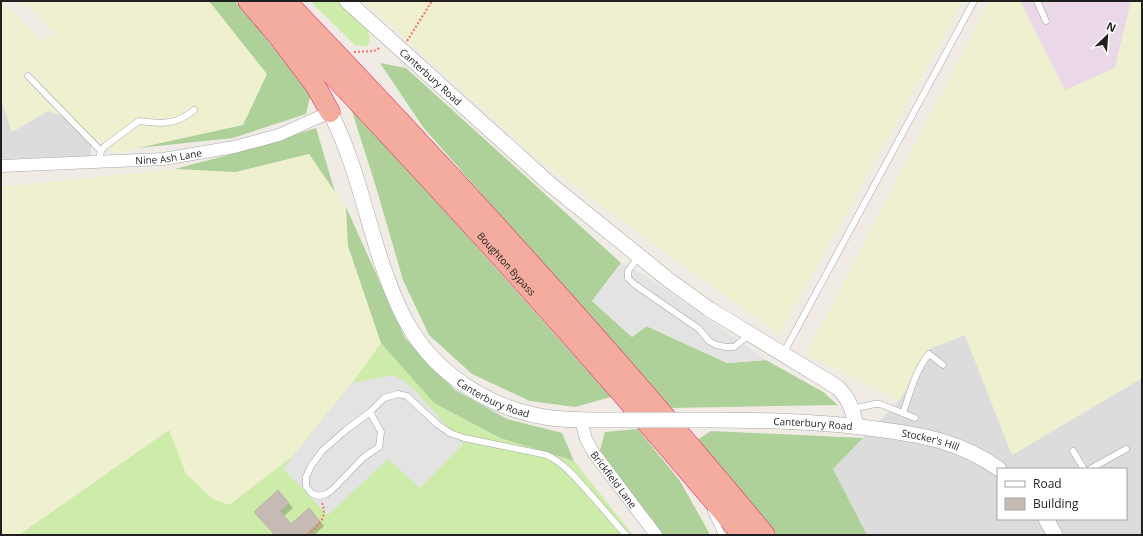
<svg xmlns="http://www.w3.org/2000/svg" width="1143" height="536" font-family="'Open Sans',sans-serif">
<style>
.residential{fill:#dddcdc;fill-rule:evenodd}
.industrial{fill:#ead7e7}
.farmland{fill:#eff0d0}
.grass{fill:#ceeca9}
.forest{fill:#add198}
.parking{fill:#e3e3e3}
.shadow{fill:#0003}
.building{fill:#c5bbb4;stroke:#c3b1a7}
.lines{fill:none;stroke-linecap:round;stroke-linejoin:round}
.service-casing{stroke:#a6a6a6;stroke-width:7}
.minor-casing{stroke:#a6a6a6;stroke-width:13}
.tertiary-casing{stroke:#a6a6a6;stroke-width:16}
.trunk-casing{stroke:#e21f6e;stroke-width:21}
.path{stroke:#ff6e68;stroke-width:2;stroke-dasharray:2 2;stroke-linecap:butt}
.service{stroke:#fff;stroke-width:6}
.minor{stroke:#fff;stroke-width:12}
.tertiary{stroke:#fff;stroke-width:15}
.trunk{stroke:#f4ac9f;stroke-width:20}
.tertiary-bridge-casing{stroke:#a6a6a6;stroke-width:16;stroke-linecap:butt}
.tertiary-bridge{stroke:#fff;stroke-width:15}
.labels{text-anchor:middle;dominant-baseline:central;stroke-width:4;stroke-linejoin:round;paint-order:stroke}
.street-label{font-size:10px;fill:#1f1f1f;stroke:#fff}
</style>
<rect width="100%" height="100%" fill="#f0ece5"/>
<g class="residential">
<polygon points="1,99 12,132 48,111 66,117 91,137 91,156 1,159"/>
<path d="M965,335L1012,455L1142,378V535H867L833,469L899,401L929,349ZM998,469H1126V519H998Z"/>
</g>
<polygon class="industrial" points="1020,1 1131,1 1115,68 1065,90"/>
<g class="farmland">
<polygon points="1,1 3,1 41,41 54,33 23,1 209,1 267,75 243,125 116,153 91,137 66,117 48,111 12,132 1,99"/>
<polygon points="364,1 964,1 779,335 540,161"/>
<polygon points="989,1 1020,1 1065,90 1115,68 1131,1 1142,1 1142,378 1012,455 965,335 929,349 899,401 806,355"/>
<polygon points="309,154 346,207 348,246 381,343 352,383 293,456 229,506 213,499 186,474 169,430 19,535 1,535 1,187 175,169 235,172"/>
</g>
<g class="grass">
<polygon points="310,1 339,1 367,27 370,39 367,47 355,45"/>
<polygon points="381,343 434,403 500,438 574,461 633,535 19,535 169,430 186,474 213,499 229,505 293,456 352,383"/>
</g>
<g class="forest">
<polygon points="209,1 235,1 311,93 306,114 233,138 138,148 243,125 267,74"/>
<polygon points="380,63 406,68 621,263 592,301 632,337 646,326 727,363 766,360 823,392 838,405 669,408 423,127"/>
<polygon points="350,105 611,397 575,407 530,401 472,374 429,335 403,280 376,187"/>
<polygon points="316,128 335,192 309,154 235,172 175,169 239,152"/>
<polygon points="346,207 405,338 455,390 507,419 562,433 574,461 500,438 434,403 381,343 348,246"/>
<polygon points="638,429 680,481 707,529 710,535 663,535 600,450 605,432"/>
<polygon points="711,431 863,438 833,469 867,535 773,535 697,440"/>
</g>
<g class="parking">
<polygon points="621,263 645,275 766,360 727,363 647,326 632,337 592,301"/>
<polygon points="394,375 411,386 463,444 420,488 388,459 328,515 283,469 352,383"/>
</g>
<polygon class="shadow" points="278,492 293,508 284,516 292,525 313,514 324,526 314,535 276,535"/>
<polygon class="building" points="278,490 289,503 280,511 291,524 309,508 320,521 305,535 275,535 254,512"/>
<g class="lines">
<g class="service-casing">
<g id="service">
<polyline points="1037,1 1046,21"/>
<polyline points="28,76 101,151 98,163"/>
<path d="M101,151L105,146L139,121C161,124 177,125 194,110"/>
<polyline points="639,256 628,271 628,278 634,284 699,329 709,341 716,345 726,347 734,347 749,335"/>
<polyline points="783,354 974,1"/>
<polyline points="852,409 875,404 880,404 915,418"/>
<path d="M370,412L381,432L379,447L364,457L332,490L326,494L319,496L312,494L306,486V477L311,466L322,451L346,430L370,412L384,398L398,394L407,396L437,424L450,433L464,438L547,455C565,464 578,480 591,495C603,508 614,522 626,535"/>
<path d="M903,413C910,393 915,371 929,354L943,365"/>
<polyline points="1073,451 1084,469"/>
<polyline points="1090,469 1126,449"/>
<polyline points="711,511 722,535"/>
</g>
</g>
<g class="minor-casing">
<g id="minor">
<path id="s1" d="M1,166L163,159L234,147L279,135L330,112"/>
<path id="s2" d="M581,420L586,439L593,452L656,535"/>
</g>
</g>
<g class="tertiary-casing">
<g id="tertiary">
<path id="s3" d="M347,1L551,185L670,281L709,309L837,387C849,398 853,410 856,426"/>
<path id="s4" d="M330,112C355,161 365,213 382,264C391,289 400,314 415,336C444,379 494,409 545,417C569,421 594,420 618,420"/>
<path id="s5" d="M715,420C769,420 823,422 876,429C922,435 960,441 999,469"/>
<polyline points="1046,519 1055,535"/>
</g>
</g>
<g class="trunk-casing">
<g id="trunk">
<polyline points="248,1 278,36 315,85 330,112"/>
<path id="s6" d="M262,1C428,174 589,351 742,535"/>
<path d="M286,1C452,174 613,351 765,535"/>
</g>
</g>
<g class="path">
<polyline points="407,41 432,1"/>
<polyline points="354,52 374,51 381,47"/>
<path d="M308,535C318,525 328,518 322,503"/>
</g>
<use href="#service" class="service"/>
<use href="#minor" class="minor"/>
<use href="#tertiary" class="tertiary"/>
<use href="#trunk" class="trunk"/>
<g class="tertiary-bridge-casing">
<polyline id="tertiary-bridge" points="618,420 715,420"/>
</g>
<use href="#tertiary-bridge" class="tertiary-bridge"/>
</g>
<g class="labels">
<g class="street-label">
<text stroke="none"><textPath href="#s3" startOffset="113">Canterbury Road</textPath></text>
<text stroke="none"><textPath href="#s1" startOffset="168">Nine Ash Lane</textPath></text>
<text stroke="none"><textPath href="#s6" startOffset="359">Boughton Bypass</textPath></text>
<text stroke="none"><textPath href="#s4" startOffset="342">Canterbury Road</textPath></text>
<text stroke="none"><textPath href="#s5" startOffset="98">Canterbury Road</textPath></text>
<text stroke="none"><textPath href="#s5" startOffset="217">Stocker's Hill</textPath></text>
<text stroke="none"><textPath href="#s2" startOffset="69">Brickfield Lane</textPath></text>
</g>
</g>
<rect width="1143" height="536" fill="none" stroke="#1f1f1f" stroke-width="4"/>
<rect x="997" y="468" width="130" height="52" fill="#ffffff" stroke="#a5a5a5"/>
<rect x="1005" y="481" width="20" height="6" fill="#ffffff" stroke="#a5a5a5"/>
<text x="1033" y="488" font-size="12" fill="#1f1f1f">Road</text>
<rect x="1005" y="498" width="20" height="12" fill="#c5bbb4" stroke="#a5a5a5"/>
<text x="1033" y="508" font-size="12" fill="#1f1f1f">Building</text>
<g transform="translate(1107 36) rotate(25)" stroke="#ffffff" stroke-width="3" paint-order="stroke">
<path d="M0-3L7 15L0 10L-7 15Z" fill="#1f1f1f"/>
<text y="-6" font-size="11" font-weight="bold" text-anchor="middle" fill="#1f1f1f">N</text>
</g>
</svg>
